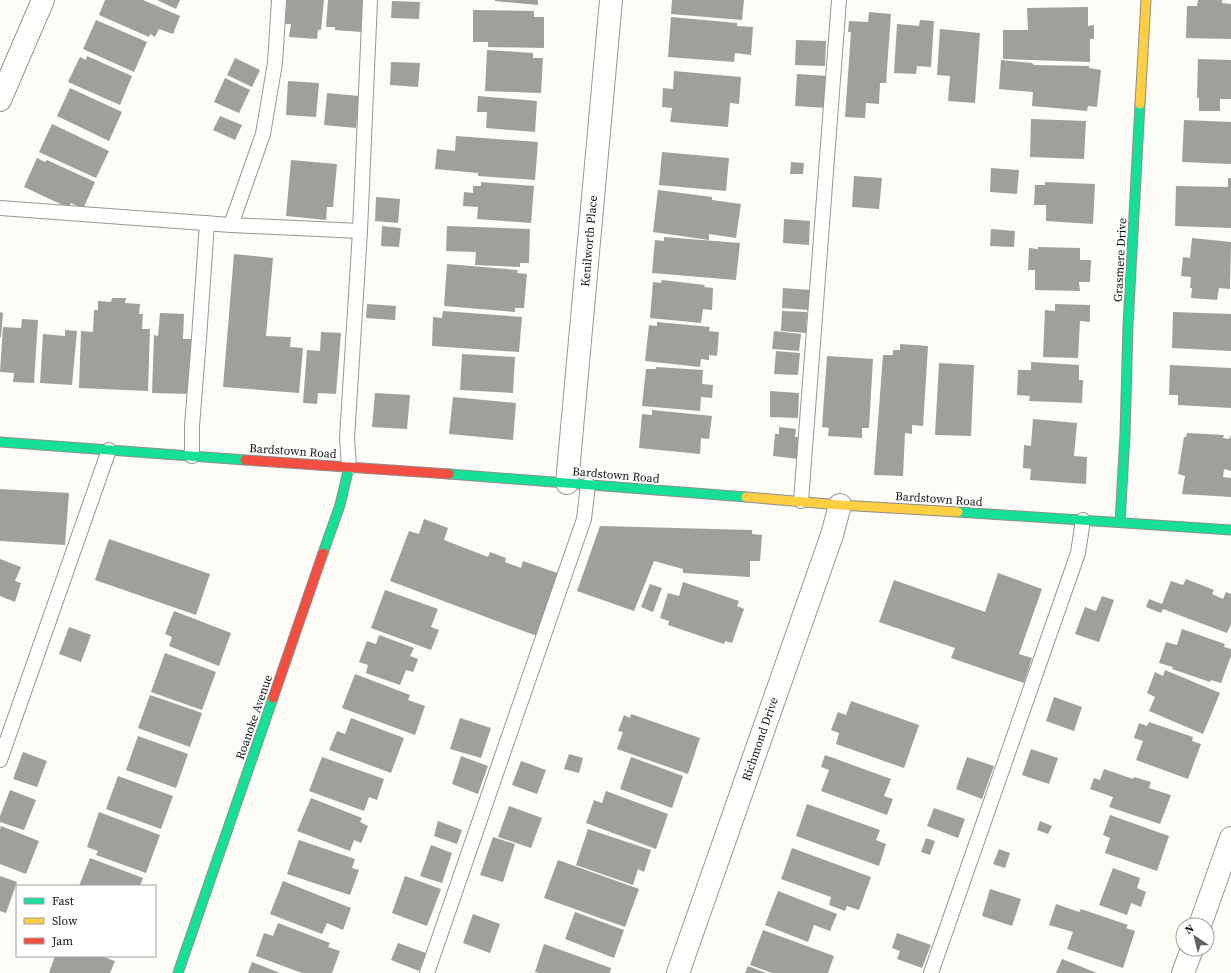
<svg xmlns="http://www.w3.org/2000/svg" width="1231" height="973" font-family="'Source Serif 4',serif">
<style>
.building{fill:#a19f9c}
.lines{fill:none;stroke-linecap:round;stroke-linejoin:round}
.lane-casing{stroke:#979795;stroke-width:16}
.street-casing{stroke:#979795;stroke-width:24}
.fast-casing{stroke:#8e8d8b;stroke-width:11}
.slow-casing{stroke:#8e8d8b;stroke-width:11}
.jam-casing{stroke:#8e8d8b;stroke-width:11}
.lane{stroke:#fffffe;stroke-width:14}
.street{stroke:#fffffe;stroke-width:22}
.fast{stroke:#16e098;stroke-width:9}
.slow{stroke:#ffcf43;stroke-width:9}
.jam{stroke:#f24e42;stroke-width:9}
.labels{text-anchor:middle;dominant-baseline:central;stroke-width:4;stroke-linejoin:round;paint-order:stroke}
.street-label{font-size:12px;fill:#111;stroke:#fff}
</style>
<rect width="100%" height="100%" fill="#fdfcf7"/>
<g class="building">
<polygon points="105,0 143,0 180,16 173,34 159,29 155,37 150,34 149,37 99,15"/>
<polygon points="157,0 180,0 176,9"/>
<polygon points="287,0 324,0 321,30 318,30 317,39 289,37 291,24 285,24"/>
<polygon points="328,0 364,0 361,32 335,30 335,27 326,27"/>
<polygon points="495,0 538,0 538,5 495,1"/>
<polygon points="672,0 744,0 742,20 671,14"/>
<polygon points="1198,0 1222,0 1222,3 1231,4 1231,39 1186,38 1187,6 1197,6"/>
<polygon points="392,1 420,2 419,19 391,18"/>
<polygon points="1088,7 1088,26 1094,25 1094,39 1090,39 1090,62 1003,59 1003,30 1028,30 1027,8"/>
<polygon points="473,10 534,11 534,17 544,17 544,48 488,47 488,42 473,42"/>
<polygon points="869,12 891,14 886,83 880,83 879,104 866,103 865,118 845,117 851,32 848,32 849,21 868,22"/>
<polygon points="671,17 737,23 737,26 753,27 751,55 735,53 734,62 668,57"/>
<polygon points="96,20 147,42 134,72 83,49"/>
<polygon points="920,20 934,21 931,67 917,66 916,74 894,73 897,24 919,26"/>
<polygon points="940,29 980,33 975,103 948,101 950,76 937,75"/>
<polygon points="796,40 826,41 825,66 795,65"/>
<polygon points="487,50 533,53 533,58 543,58 541,93 485,91"/>
<polygon points="87,56 132,76 120,105 68,82 80,57 86,60"/>
<polygon points="235,58 260,70 252,87 227,75"/>
<polygon points="1198,59 1231,60 1231,99 1220,99 1220,111 1199,111 1199,98 1197,98"/>
<polygon points="1001,60 1032,63 1034,65 1089,66 1089,68 1101,70 1097,107 1088,106 1087,111 1032,106 1033,92 999,89"/>
<polygon points="391,62 420,63 418,87 390,85"/>
<polygon points="674,71 741,77 739,104 730,103 728,127 670,122 672,108 662,107 663,88 673,89"/>
<polygon points="797,74 828,76 826,108 795,106"/>
<polygon points="225,78 250,90 239,113 214,102"/>
<polygon points="288,81 319,83 316,117 286,115"/>
<polygon points="70,88 122,112 109,141 57,116"/>
<polygon points="327,93 359,96 356,128 324,125"/>
<polygon points="478,96 537,101 535,132 486,128 487,112 477,112"/>
<polygon points="220,116 242,125 235,140 213,130"/>
<polygon points="1031,119 1086,121 1084,159 1030,157"/>
<polygon points="1184,120 1231,122 1231,164 1182,162"/>
<polygon points="52,124 109,151 96,178 39,152"/>
<polygon points="456,136 538,142 535,180 478,176 478,173 435,169 437,149 455,151"/>
<polygon points="662,152 729,158 726,191 659,185"/>
<polygon points="37,158 45,162 47,160 95,182 83,209 71,203 69,208 24,187"/>
<polygon points="291,160 337,164 333,207 327,207 326,220 286,216"/>
<polygon points="791,162 804,163 803,174 790,174"/>
<polygon points="991,168 1019,170 1017,194 990,192"/>
<polygon points="854,176 882,178 879,209 852,207"/>
<polygon points="1228,178 1231,178 1231,228 1175,226 1176,186 1228,187"/>
<polygon points="481,182 534,186 531,223 477,219 478,207 463,206 464,192 473,193 473,186 481,186"/>
<polygon points="1045,182 1095,184 1093,224 1046,221 1046,205 1034,205 1035,185 1045,185"/>
<polygon points="658,190 712,197 712,200 741,204 736,238 709,234 709,240 653,232"/>
<polygon points="376,197 400,199 398,223 375,221"/>
<polygon points="784,219 810,221 809,245 783,243"/>
<polygon points="382,226 401,228 399,247 381,246"/>
<polygon points="447,226 530,229 529,263 520,263 520,267 475,265 476,252 446,251"/>
<polygon points="991,229 1015,231 1014,247 990,246"/>
<polygon points="664,237 740,243 736,280 652,273 655,240 664,241"/>
<polygon points="1192,238 1231,242 1230,289 1219,288 1217,300 1191,298 1192,288 1190,288 1191,277 1181,276 1183,257 1190,258"/>
<polygon points="1038,247 1080,248 1080,260 1091,260 1090,282 1079,282 1080,291 1035,290 1035,270 1028,270 1029,248 1038,249"/>
<polygon points="234,254 273,258 266,336 291,337 290,347 303,348 299,393 223,387"/>
<polygon points="447,264 518,270 517,273 527,274 524,308 515,308 515,312 444,306"/>
<polygon points="662,280 705,285 704,287 713,288 712,310 703,309 701,323 650,318 653,282 661,283"/>
<polygon points="783,288 811,290 809,310 782,308"/>
<polygon points="112,298 126,298 125,303 140,304 139,314 143,314 142,329 150,329 148,391 79,388 81,331 93,332 94,310 98,310 98,301 111,302"/>
<polygon points="367,304 396,306 395,320 366,318"/>
<polygon points="1055,304 1090,305 1090,322 1080,321 1078,358 1043,357 1045,310 1055,311"/>
<polygon points="443,311 522,317 519,352 432,346 433,317 442,318"/>
<polygon points="782,311 807,312 806,333 781,331"/>
<polygon points="0,312 3,313 1,337 0,337"/>
<polygon points="1173,312 1231,314 1231,351 1172,348"/>
<polygon points="160,313 184,314 183,339 191,339 189,394 152,393 154,335 158,336"/>
<polygon points="22,319 38,320 34,383 13,382 14,373 0,372 3,327 21,328"/>
<polygon points="657,322 710,327 709,331 719,332 717,356 709,355 709,360 701,359 700,367 645,361 649,325 657,326"/>
<polygon points="65,330 77,331 72,385 40,383 43,334 65,336"/>
<polygon points="774,331 801,334 799,351 772,349"/>
<polygon points="321,332 341,333 336,394 318,393 317,404 303,403 307,350 320,351"/>
<polygon points="900,344 928,346 923,426 912,425 912,434 905,433 903,476 874,475 883,355 893,355 893,350 900,350"/>
<polygon points="776,351 800,353 798,375 774,374"/>
<polygon points="462,354 515,357 513,393 460,390"/>
<polygon points="827,356 873,359 869,428 862,428 862,438 828,436 829,428 822,427"/>
<polygon points="1031,362 1079,365 1079,380 1083,380 1082,403 1029,401 1030,396 1017,395 1018,370 1031,370"/>
<polygon points="939,363 974,365 971,436 935,435"/>
<polygon points="1170,365 1231,368 1231,408 1178,405 1178,395 1169,395"/>
<polygon points="656,367 703,370 702,384 713,385 712,398 701,397 700,411 642,406 646,369 656,369"/>
<polygon points="770,391 799,393 798,418 770,417"/>
<polygon points="375,393 410,395 407,429 372,427"/>
<polygon points="453,397 516,403 513,440 449,434"/>
<polygon points="652,410 712,416 709,439 701,438 700,454 639,448 642,414 652,415"/>
<polygon points="1033,419 1077,423 1074,456 1087,457 1086,484 1030,480 1031,469 1023,468 1024,445 1031,446"/>
<polygon points="779,427 796,429 795,437 801,437 799,459 773,456 775,434 779,434"/>
<polygon points="1187,433 1224,435 1223,438 1229,439 1231,435 1231,471 1224,469 1223,477 1231,478 1231,497 1182,494 1185,476 1178,474 1184,437 1186,437"/>
<polygon points="0,489 69,493 65,545 0,541"/>
<polygon points="424,519 448,528 444,540 488,557 490,552 506,558 505,562 521,568 523,561 560,574 537,636 390,581 409,531 419,534"/>
<polygon points="600,526 752,530 752,534 762,535 760,561 750,561 750,577 683,573 683,569 654,561 634,611 577,591"/>
<polygon points="109,539 210,574 196,615 95,580"/>
<polygon points="0,559 21,567 15,581 21,583 15,602 0,596"/>
<polygon points="998,573 1042,589 1019,654 1032,658 1024,683 951,658 955,648 879,622 894,580 985,612"/>
<polygon points="1186,579 1214,590 1212,594 1223,599 1226,592 1231,594 1231,624 1227,633 1163,609 1161,613 1146,607 1149,599 1162,604 1171,581 1183,585"/>
<polygon points="683,582 739,601 737,606 744,609 732,643 725,641 724,644 668,625 669,621 660,618 668,593 679,596"/>
<polygon points="650,584 662,588 653,612 641,607"/>
<polygon points="385,590 438,609 431,627 439,630 431,650 371,628"/>
<polygon points="1102,596 1114,600 1099,642 1075,634 1085,607 1096,611"/>
<polygon points="174,611 231,633 219,666 169,646 172,637 165,634"/>
<polygon points="69,627 91,635 81,662 59,654"/>
<polygon points="1182,629 1225,644 1224,647 1231,649 1231,656 1221,683 1211,680 1210,682 1172,669 1173,667 1159,663 1166,642 1177,645"/>
<polygon points="379,635 414,648 410,656 418,659 417,662 413,672 406,670 400,685 366,673 368,665 359,662 367,641 376,644"/>
<polygon points="165,653 216,672 202,710 151,692"/>
<polygon points="1165,670 1220,693 1203,734 1149,711 1155,697 1147,693 1155,672 1163,676"/>
<polygon points="355,674 410,695 408,700 425,706 415,735 342,708"/>
<polygon points="150,695 202,713 190,747 138,728"/>
<polygon points="1054,697 1082,707 1074,731 1046,721"/>
<polygon points="851,701 919,725 904,768 836,744 839,733 831,730 838,712 846,715"/>
<polygon points="631,714 700,738 688,774 617,749 623,732 618,731 624,715 630,718"/>
<polygon points="351,718 404,738 391,773 329,750 337,731 345,734"/>
<polygon points="460,718 491,728 481,758 450,749"/>
<polygon points="1149,722 1193,737 1192,741 1201,744 1188,779 1136,760 1143,741 1134,738 1139,723 1147,726"/>
<polygon points="138,736 188,754 176,788 126,770"/>
<polygon points="1031,749 1058,758 1049,784 1022,775"/>
<polygon points="23,752 47,761 37,787 13,779"/>
<polygon points="569,754 583,758 579,773 564,769"/>
<polygon points="825,755 891,779 884,796 893,799 887,815 821,791 829,770 821,767"/>
<polygon points="461,756 488,766 478,794 452,784"/>
<polygon points="322,757 384,779 377,800 369,797 364,811 309,791"/>
<polygon points="631,757 683,776 672,808 620,789"/>
<polygon points="967,757 994,766 982,799 956,789"/>
<polygon points="521,761 546,770 537,794 512,785"/>
<polygon points="1104,769 1133,779 1134,777 1151,782 1149,788 1171,795 1160,824 1109,807 1113,797 1090,789 1094,778 1100,780"/>
<polygon points="118,776 173,796 161,829 106,809"/>
<polygon points="10,790 36,800 24,830 0,822 0,816"/>
<polygon points="606,791 668,814 656,849 586,823 594,800 602,803"/>
<polygon points="311,798 362,818 360,822 368,826 361,843 354,840 350,851 297,831"/>
<polygon points="807,804 880,830 876,840 886,844 879,866 796,836"/>
<polygon points="509,806 542,818 531,848 498,837"/>
<polygon points="934,808 965,819 958,838 927,826"/>
<polygon points="99,812 160,835 146,873 96,855 98,851 87,847"/>
<polygon points="1110,815 1169,836 1157,871 1105,853 1110,838 1103,835"/>
<polygon points="438,821 462,830 457,844 434,836"/>
<polygon points="1040,821 1052,826 1048,834 1037,830"/>
<polygon points="1,826 39,841 26,874 0,864 0,829"/>
<polygon points="588,829 651,850 644,872 638,869 633,885 576,865"/>
<polygon points="493,837 515,844 503,882 480,875"/>
<polygon points="926,838 935,841 930,855 921,852"/>
<polygon points="299,840 355,859 352,868 359,870 350,895 287,874"/>
<polygon points="431,845 452,853 442,883 420,876"/>
<polygon points="792,848 871,877 859,910 847,906 845,911 829,905 831,897 781,879"/>
<polygon points="999,849 1010,853 1005,868 993,864"/>
<polygon points="90,858 143,878 140,886 79,886"/>
<polygon points="558,860 639,889 625,927 544,898"/>
<polygon points="1113,868 1140,878 1137,888 1146,892 1141,907 1131,903 1127,915 1099,905"/>
<polygon points="0,876 17,882 6,913 0,911"/>
<polygon points="405,876 441,889 427,926 392,913"/>
<polygon points="283,881 351,908 343,930 327,923 322,934 270,914"/>
<polygon points="990,889 1021,899 1012,926 982,916"/>
<polygon points="778,891 837,914 830,931 814,925 808,942 765,925"/>
<polygon points="1056,904 1079,912 1081,909 1128,925 1126,928 1135,931 1123,968 1067,949 1073,932 1049,925"/>
<polygon points="575,912 624,930 614,958 565,939"/>
<polygon points="473,914 500,924 490,953 463,943"/>
<polygon points="278,923 330,943 328,947 340,951 332,973 302,973 256,956 264,933 273,936"/>
<polygon points="763,930 834,956 828,973 772,973 750,965"/>
<polygon points="897,933 931,945 922,968 897,959 900,951 892,948"/>
<polygon points="398,943 426,953 419,971 391,960"/>
<polygon points="544,944 611,968 610,973 539,973 535,972"/>
<polygon points="55,956 101,956 115,961 110,973 49,973"/>
<polygon points="1062,959 1097,973 1056,973"/>
<polygon points="252,962 280,973 248,973"/>
<polygon points="748,966 766,973 745,973"/>
</g>
<g class="lines">
<g class="lane-casing">
<g id="lane">
<polyline points="0,208 231,225 360,231"/>
<polyline points="231,225 263,134 275,63 279,0"/>
<polyline points="192,456 192,426 199,338 207,223"/>
<polyline points="349,467 347,438 360,231 370,0"/>
<polyline points="801,501 839,0"/>
<polyline points="0,760 109,450"/>
<polyline points="427,973 584,519 588,485"/>
<polyline points="931,973 1078,553 1083,520"/>
</g>
</g>
<g class="street-casing">
<g id="street">
<polyline points="0,100 43,0"/>
<polyline points="567,483 611,0"/>
<polyline points="1200,925 1231,838"/>
<polyline points="678,973 832,535 840,505"/>
<polyline points="1183,973 1192,949"/>
</g>
</g>
<g class="fast-casing">
<g id="fast">
<polyline points="0,442 245,460"/>
<polyline points="449,474 746,497"/>
<polyline points="958,512 1231,530"/>
<polyline points="1120,522 1125,435 1128,325 1140,104"/>
<polyline points="323,553 340,505 349,467"/>
<polyline points="178,973 273,698"/>
</g>
</g>
<g class="slow-casing">
<g id="slow">
<polyline points="1140,104 1146,0"/>
<polyline points="746,497 840,505 958,512"/>
</g>
</g>
<g class="jam-casing">
<g id="jam">
<polyline points="245,460 449,474"/>
<polyline points="273,698 323,553"/>
</g>
</g>
<use href="#lane" class="lane"/>
<use href="#street" class="street"/>
<use href="#fast" class="fast"/>
<use href="#slow" class="slow"/>
<use href="#jam" class="jam"/>
</g>
<g class="labels">
<g class="street-label">
<text transform="translate(589 241) rotate(-85)">Kenilworth Place</text>
<text transform="translate(1120 260) rotate(-87)">Grasmere Drive</text>
<text transform="translate(293 451) rotate(4)">Bardstown Road</text>
<text transform="translate(616 475) rotate(5)">Bardstown Road</text>
<text transform="translate(939 499) rotate(4)">Bardstown Road</text>
<text transform="translate(254 717) rotate(-71)">Roanoke Avenue</text>
<text transform="translate(760 739) rotate(-71)">Richmond Drive</text>
</g>
</g>
<rect x="16" y="885" width="140" height="72" fill="#ffffff" stroke="#a0a0a0"/>
<rect x="24" y="898" width="20" height="6" fill="#16e098" stroke="#a0a0a0"/>
<text x="52" y="905" font-size="12" fill="#111111">Fast</text>
<rect x="24" y="918" width="20" height="6" fill="#ffcf43" stroke="#a0a0a0"/>
<text x="52" y="925" font-size="12" fill="#111111">Slow</text>
<rect x="24" y="938" width="20" height="6" fill="#f24e42" stroke="#a0a0a0"/>
<text x="52" y="945" font-size="12" fill="#111111">Jam</text>
<g transform="translate(1195 937) rotate(325)"><circle r="19" fill="#ffffff" stroke="#a0a0a0"/>
<path d="M0-3L7 15L0 10L-7 15Z" fill="#646362"/>
<text y="-6" font-size="11" font-weight="bold" text-anchor="middle" fill="#111111">N</text>
</g>
</svg>
